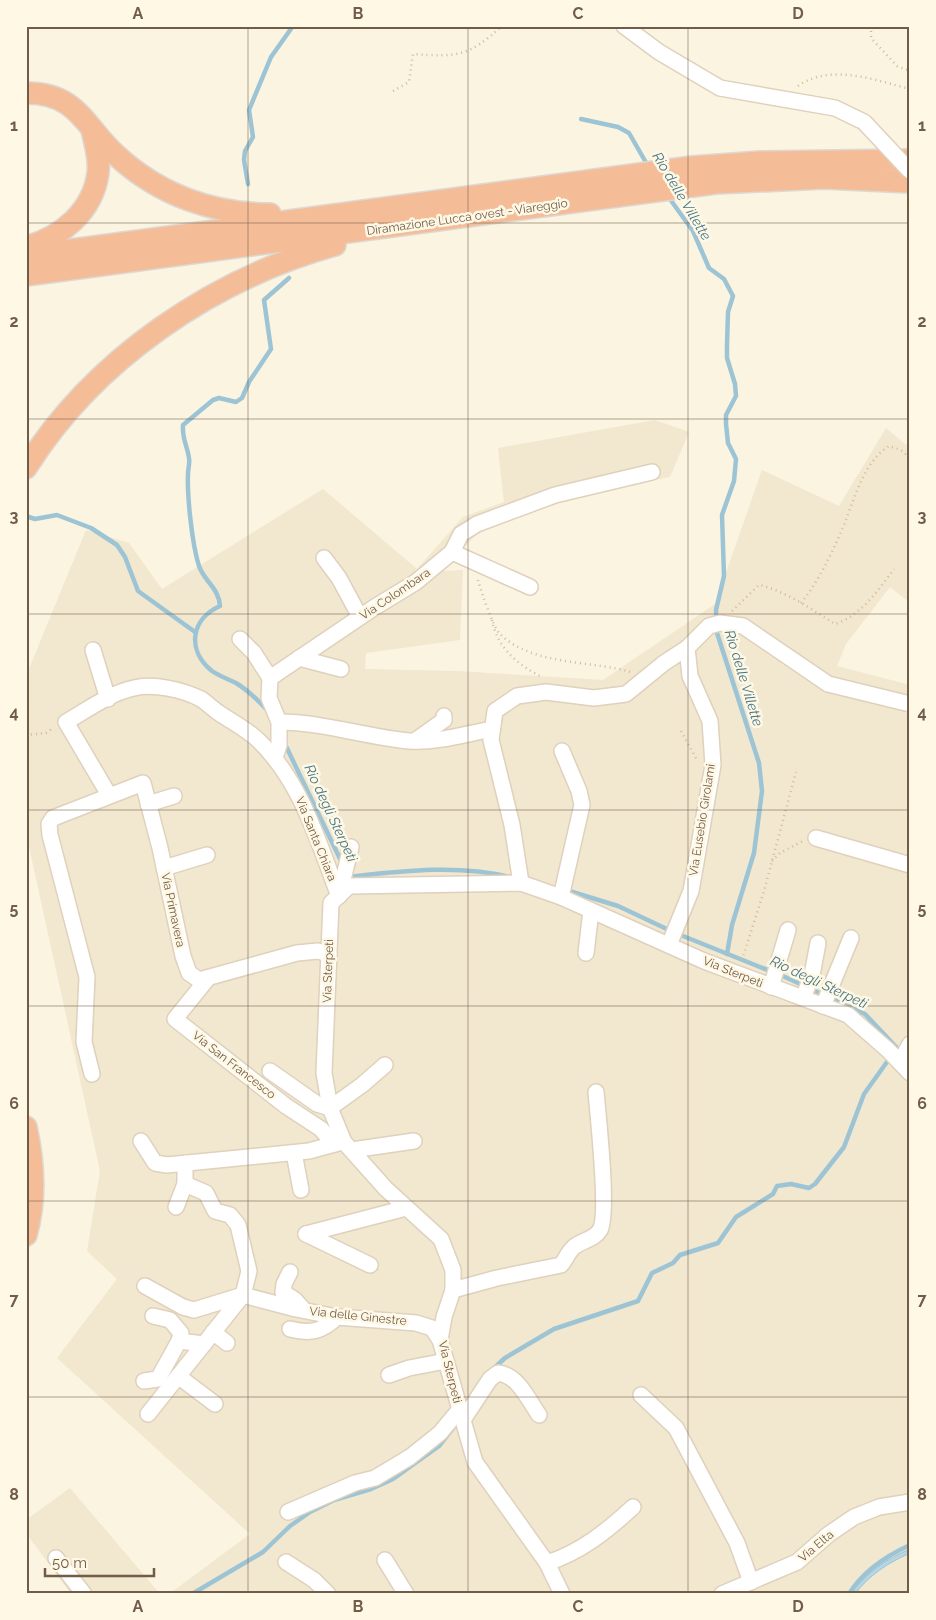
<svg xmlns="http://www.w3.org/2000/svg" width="936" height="1620" font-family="Raleway,sans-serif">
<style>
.residential{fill:#f2e7cf}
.water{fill:#b6d6e3;stroke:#9cc4d5}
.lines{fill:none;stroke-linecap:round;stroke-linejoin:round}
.stream{stroke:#9cc4d5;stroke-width:4.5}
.minor-casing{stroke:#dfd1bc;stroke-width:18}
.highway-casing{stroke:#ddd8d3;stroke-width:24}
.path{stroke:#d4b99c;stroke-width:2.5;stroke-dasharray:1 4;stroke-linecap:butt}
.minor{stroke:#fff;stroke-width:15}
.highway{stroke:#f4bd98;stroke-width:21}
.minor-bridge-casing{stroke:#dfd1bc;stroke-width:18;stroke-linecap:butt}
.minor-bridge{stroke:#fff;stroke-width:15}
.grid{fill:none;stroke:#715c48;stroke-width:1;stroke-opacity:0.55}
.labels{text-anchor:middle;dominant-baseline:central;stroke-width:5;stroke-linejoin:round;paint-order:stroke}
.street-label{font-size:12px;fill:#715c48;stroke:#fef8e5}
.water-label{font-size:14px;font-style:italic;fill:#46768a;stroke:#fef8e5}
.neatline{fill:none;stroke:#715c48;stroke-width:2}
.grid-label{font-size:16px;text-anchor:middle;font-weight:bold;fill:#715c48}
</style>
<rect width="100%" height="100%" fill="#fbf4e0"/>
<g class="residential">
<polygon points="655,420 689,432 670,477 567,498 482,528 443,571 463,570 460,640 366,653 365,669 457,671 603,680 715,604 762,470 839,506 886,428 910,448 910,603 890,587 846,644 837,666 910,685 910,1594 169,1594 250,1534 57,1358 117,1279 87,1251 100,1171 26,833 26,676 86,530 129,543 162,589 323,489 417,569 463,517 504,502 498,448"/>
<polygon points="70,1488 160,1594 71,1594 26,1533 26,1520"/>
</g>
<path class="water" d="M910,1549V1553C888,1563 869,1575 855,1594H850C865,1574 886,1559 910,1549Z"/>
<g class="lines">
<g class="stream">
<polyline points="581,119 618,127 629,133 648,166"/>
<polyline points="248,184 244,160 245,151 253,137 249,110 271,57 293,26"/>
<polyline points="667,195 693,231 709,268 724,279 733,296 728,312 727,345 727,358 735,384 736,396 726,415 726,424 728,443 736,459 734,481 722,515 724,576 716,610 717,633 759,763 762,791 754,853 732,925 727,954"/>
<polyline points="26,516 35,519 57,515 91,528 117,545 125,557 138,591 195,632"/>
<path d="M268,711C258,700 249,691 236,683C228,679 219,676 212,671C186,650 191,619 220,606C219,588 204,581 199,566C192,544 187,496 188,474C188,468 190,464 189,458C187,445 182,439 183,425L213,400L219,398L236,402L242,398L249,382L271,349L264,300L289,278"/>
<polyline points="284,742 342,863"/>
<path d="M348,875V877C402,871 457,864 510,877"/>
<polyline points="566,890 618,906 671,931"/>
<polyline points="492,1370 505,1358 554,1329 638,1301 652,1273 673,1263 680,1255 718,1243 736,1217 773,1194 777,1186 791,1184 809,1188 815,1184 844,1147 864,1094 897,1048 865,1014 785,977 678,934"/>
<polyline points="192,1594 263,1552 290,1526 310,1512 334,1500 371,1489 393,1479 439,1446 453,1428"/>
<path d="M849,1594C863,1571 886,1556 910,1545"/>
</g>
<g class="minor-casing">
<g id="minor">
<polyline points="624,26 659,52 720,88 835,108 864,122"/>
<polyline points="452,552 530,587"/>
<polyline points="324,558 339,578 360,617"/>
<polyline points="240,639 254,653 270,678"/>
<polyline points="93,650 108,699"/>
<polyline points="299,658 341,669"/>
<path d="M279,722C323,722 365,737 409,741C437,743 465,734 492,729"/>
<polyline points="416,740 444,720 444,716"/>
<polyline points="275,758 279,745 279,722 269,698 270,678 375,607 416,582 452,552 461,534 477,524 555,495 652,472"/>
<path d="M109,795L66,722C87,710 110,693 134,688C154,683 183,690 201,699C207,703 213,709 219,713C232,722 248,730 259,741C302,783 318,842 339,896"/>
<polyline points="148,804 174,796"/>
<polyline points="816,838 910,865"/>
<polyline points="164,868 207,855"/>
<polyline points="521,883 512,825 491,740 495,711 517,696 546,692 594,698 626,694 664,663 687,648"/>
<polyline points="339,896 351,847"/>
<polyline points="561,897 582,805 579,791 562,751"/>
<polyline points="669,945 691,891 713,765 710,721 690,676 687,648 709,626 720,623 743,626 828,684 910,704"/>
<polyline points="586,953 591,911"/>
<polyline points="208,978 175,1019 286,1106 321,1129 334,1144"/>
<polyline points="771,987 788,930"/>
<polyline points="803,998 812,975 818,943"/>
<polyline points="823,1006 851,938"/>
<polyline points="900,1062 910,1044"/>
<polyline points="270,1071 317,1104 330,1108 362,1085 385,1065"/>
<polyline points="92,1074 84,1042 87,977 50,835 49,824 53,818 143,783 160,848 183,956 189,973 199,980 297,953 318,951 329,954"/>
<polyline points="141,1141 155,1163 167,1165 309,1151 342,1142"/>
<polyline points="352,1150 414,1141"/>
<polyline points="294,1153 301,1190"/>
<polyline points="176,1207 185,1184"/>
<polyline points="306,1234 406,1208"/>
<polyline points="306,1234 370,1265"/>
<polyline points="290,1272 284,1284 283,1292 295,1300 304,1310"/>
<polyline points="145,1286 183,1307 194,1310 243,1295 249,1271 238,1225 230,1215 215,1211 206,1193 185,1184 185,1163"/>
<path d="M453,1290L497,1278L561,1265C566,1259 568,1252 574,1247C582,1240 594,1240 600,1230C609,1215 598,1115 596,1092"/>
<polyline points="153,1316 170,1320 181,1333 179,1341 204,1344"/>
<path d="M290,1329C310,1334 322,1332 337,1317"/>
<polyline points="213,1332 227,1343"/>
<polyline points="389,1375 409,1368 446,1361"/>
<polyline points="178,1376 215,1404"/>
<polyline points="144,1381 158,1379 179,1341"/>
<polyline points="641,1395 676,1428 737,1543 751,1582"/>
<polyline points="148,1414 243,1295 296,1309 337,1317 416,1323 432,1328 440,1340"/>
<path d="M463,1420L490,1379L498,1373C518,1375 528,1399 539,1415"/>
<polyline points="288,1512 355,1483 375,1478 410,1457 440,1433 460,1409"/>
<polyline points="56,1558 84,1594"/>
<polyline points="385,1560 406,1594"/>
<polyline points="286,1562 314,1580 328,1594"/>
<path d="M547,1563C581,1552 607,1531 633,1507"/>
<polyline points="562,1594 547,1563 475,1462 440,1340 444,1317 453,1290 453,1270 441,1239 386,1189 344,1142 330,1108 324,1073 331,903 349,886 521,883 561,897 704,961 848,1015 888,1050 910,1073"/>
<polyline points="722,1594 797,1562 829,1534 854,1517 879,1507 910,1502"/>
</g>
</g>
<g class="highway-casing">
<g id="highway">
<path d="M26,93C78,93 84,126 116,155C159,195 213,214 270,214"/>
<path d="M26,247C62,237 93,211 98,173C100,158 95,144 92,130"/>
<polyline points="26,256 692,167 760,162 910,160"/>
<polyline points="26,275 716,183 824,178 910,182"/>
<path d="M26,468C94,359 213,279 335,245"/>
<path d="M26,1127C34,1163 36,1200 26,1235"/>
</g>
</g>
<g class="path">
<polyline points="871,26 871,38 897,66 910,71"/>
<path d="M798,86C830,63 875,80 910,89"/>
<path d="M393,91L409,82L413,54C457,57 468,57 502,26"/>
<path d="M478,580C481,591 493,627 500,634C533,666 590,660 631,672"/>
<path d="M801,603C818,582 830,557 841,532C854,503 861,464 889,446L901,450L910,458"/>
<path d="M732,611L759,585C786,591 811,609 835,624C861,616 878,590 894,569"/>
<path d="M492,620C497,648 518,665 542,677"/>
<polyline points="681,731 697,760"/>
<polyline points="26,735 46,733 53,728"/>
<polyline points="772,861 780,853 803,841"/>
<polyline points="742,960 764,891 796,772"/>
</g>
<use href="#minor" class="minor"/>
<use href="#highway" class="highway"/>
<g class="minor-bridge-casing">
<polyline id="minor-bridge" points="864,122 910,171"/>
</g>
<use href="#minor-bridge" class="minor-bridge"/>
</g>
<path class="grid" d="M248,26V1594M468,26V1594M688,26V1594M26,223H910M26,419H910M26,614H910M26,810H910M26,1006H910M26,1201H910M26,1397H910"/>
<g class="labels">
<g class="street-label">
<text transform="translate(467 217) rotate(-8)">Diramazione Lucca ovest - Viareggio</text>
<text transform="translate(395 594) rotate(-34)">Via Colombara</text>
<text transform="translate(702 820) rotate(-81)">Via Eusebio Girolami</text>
<text transform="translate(316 839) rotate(68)">Via Santa Chiara</text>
<text transform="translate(173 910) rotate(78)">Via Primavera</text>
<text transform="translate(328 971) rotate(-88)">Via Sterpeti</text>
<text transform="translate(733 972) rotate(22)">Via Sterpeti</text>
<text transform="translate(234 1065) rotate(38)">Via San Francesco</text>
<text transform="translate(358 1316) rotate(6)">Via delle Ginestre</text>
<text transform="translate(450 1372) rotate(76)">Via Sterpeti</text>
<text transform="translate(816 1546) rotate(-40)">Via Elta</text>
</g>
<g class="water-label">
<text transform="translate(682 196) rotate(59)">Rio delle Villette</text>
<text transform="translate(744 678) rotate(73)">Rio delle Villette</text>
<text transform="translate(331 813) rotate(65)">Rio degli Sterpeti</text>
<text transform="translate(819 982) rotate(25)">Rio degli Sterpeti</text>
</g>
</g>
<rect width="936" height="1620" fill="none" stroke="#fef8e5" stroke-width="55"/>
<path d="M45 1568v8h109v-8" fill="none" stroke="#715c48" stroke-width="2.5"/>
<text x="52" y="1568" font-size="15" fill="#715c48" stroke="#fef8e5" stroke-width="4" paint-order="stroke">50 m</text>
<rect x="28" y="28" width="880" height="1564" class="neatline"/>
<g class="grid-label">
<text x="138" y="19">A</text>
<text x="358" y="19">B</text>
<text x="578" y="19">C</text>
<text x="798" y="19">D</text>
<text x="14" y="131">1</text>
<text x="922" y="131">1</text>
<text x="14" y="327">2</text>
<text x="922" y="327">2</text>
<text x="14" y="522">3</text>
<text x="922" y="522">3</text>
<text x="14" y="718">4</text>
<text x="922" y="718">4</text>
<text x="14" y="914">5</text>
<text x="922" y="914">5</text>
<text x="14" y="1109">6</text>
<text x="922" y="1109">6</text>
<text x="14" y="1305">7</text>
<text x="922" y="1305">7</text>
<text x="14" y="1500">8</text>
<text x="922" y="1500">8</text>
<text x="138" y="1612">A</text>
<text x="358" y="1612">B</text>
<text x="578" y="1612">C</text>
<text x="798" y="1612">D</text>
</g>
</svg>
